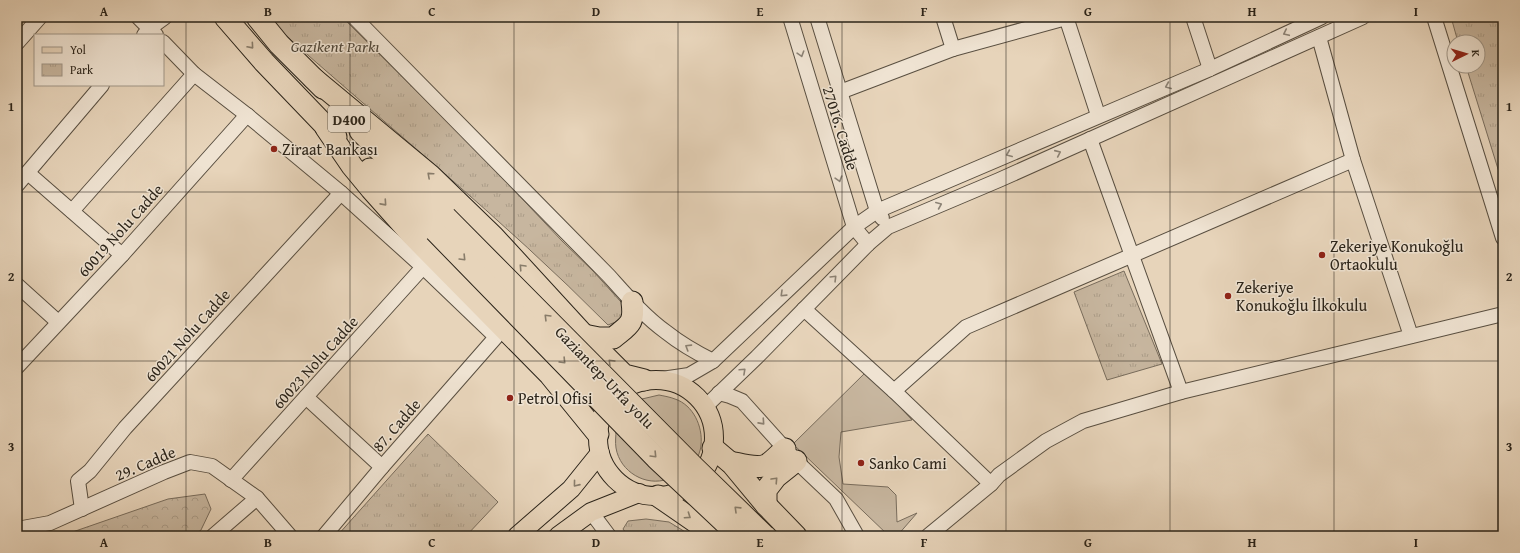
<svg xmlns="http://www.w3.org/2000/svg" width="1520" height="553" font-family="'Gentium Book Plus',serif">
<style>
.green{fill:#c7b69f;stroke:#786c5c}
.forest{fill:url(#forest-crowns);stroke:#786c5c}
.park{fill:url(#park-tufts);stroke:#786c5c}
.lines{fill:none;stroke-linecap:round;stroke-linejoin:round}
.minor-casing{stroke:#594f41;stroke-width:16}
.major-casing{stroke:#2a2319;stroke-width:20}
.highway-casing{stroke:#2a2319;stroke-width:23}
.minor{stroke:#efe3d2;stroke-width:14}
.major{stroke:#e7d4ba;stroke-width:18}
.highway{stroke:#e7d4ba;stroke-width:21}
.highway-bridge-casing{stroke:#2a2319;stroke-width:23;stroke-linecap:butt}
.highway-bridge{stroke:#e7d4ba;stroke-width:21}
.oneway{stroke:#8c8376}
.oneway2{stroke:#887c6a}
.grid{fill:none;stroke:#2a2319;stroke-width:1;stroke-opacity:0.55}
.poi-dot{fill:#8f2418;stroke:#efe3d2;stroke-width:1.5}
.labels{text-anchor:middle;dominant-baseline:central;stroke-width:3;stroke-linejoin:round;paint-order:stroke}
.shield{fill:#efe3d2;stroke:#655d50;stroke-width:1}
.shield-label{font-size:15px;font-weight:bold;fill:#2a2319}
.park-label{font-size:16px;font-style:italic;fill:#51483a;stroke:#efe3d2}
.street-label{font-size:16px;fill:#2a2319;stroke:#efe3d2}
.poi-label{font-size:16px;fill:#2a2319;stroke:#efe3d2;text-anchor:start}
.neatline{fill:none;stroke:#2a2319;stroke-width:1.5}
.grid-label{font-size:13px;text-anchor:middle;font-weight:bold;fill:#2a2319}
</style>
<defs>
<pattern id="forest-crowns" width="20" height="18" patternUnits="userSpaceOnUse"><rect width="20" height="18" fill="#c7b69f"/><path d="M2 6a3 3 0 1 1 6 0M12 15a3 3 0 1 1 6 0" fill="none" stroke="#ab9c88"/></pattern>
<pattern id="park-tufts" width="24" height="20" patternUnits="userSpaceOnUse"><rect width="24" height="20" fill="#c7b69f"/><path d="M3 7l-1-3M5 7V3M7 7l1-3M15 17l-1-3M17 17v-4M19 17l1-3" fill="none" stroke="#ab9c88"/></pattern>
</defs>
<rect width="100%" height="100%" fill="#e7d4ba"/>
<filter id="stains"><feTurbulence type="fractalNoise" baseFrequency=".005" numOctaves="4"/><feColorMatrix values="0 0 0 0 .2 0 0 0 0 .09 0 0 0 0 .02 0 0 0 .5 -.17"/></filter>
<radialGradient id="worn" r=".72"><stop offset=".6" stop-color="#630" stop-opacity="0"/><stop offset="1" stop-color="#630" stop-opacity=".3"/></radialGradient>
<g class="green">
<polygon points="867,371 912,420 841,432 839,457 843,484 888,487 896,495 897,522 917,513 897,536 889,536 793,444"/>
<path d="M659,395C664,396 670,397 675,399C693,405 703,426 701,445C701,449 699,453 698,457L642,399Z"/>
<path d="M616,430L668,479C646,487 620,472 616,448C615,442 616,436 616,430Z"/>
</g>
<polygon class="forest" points="205,494 211,509 201,530 193,536 61,536 168,499"/>
<g class="park">
<path d="M268,17H342L475,149L562,241L593,271L630,312L626,318L608,325C503,219 386,125 275,26Z"/>
<polygon points="1451,17 1503,17 1503,185 1466,66 1478,66 1478,42 1458,42"/>
<polygon points="1124,271 1162,364 1107,380 1074,292"/>
<polygon points="428,434 498,502 466,536 337,536"/>
<polygon points="646,519 669,522 692,536 628,536 623,529 628,521"/>
</g>
<g class="lines">
<g class="minor-casing">
<g id="minor">
<polyline points="138,17 156,35"/>
<path d="M354,17L609,276C627,296 645,317 666,332C681,344 697,353 713,361"/>
<polyline points="790,17 854,227 868,244"/>
<polyline points="817,17 877,211 882,218"/>
<polyline points="943,17 953,49"/>
<polyline points="1066,17 1098,115"/>
<polyline points="1193,17 1210,69"/>
<polyline points="1434,17 1503,238"/>
<polyline points="144,35 150,28 165,17"/>
<polyline points="1319,37 1353,160 1411,336"/>
<polyline points="163,42 194,74 247,115 341,193 423,267 496,337 382,467 324,536"/>
<polyline points="17,43 40,17"/>
<polyline points="840,92 953,49 1066,18"/>
<polyline points="1090,139 1181,392"/>
<polyline points="28,173 122,255"/>
<polyline points="17,185 102,85"/>
<polyline points="72,211 194,74"/>
<polyline points="17,285 58,322"/>
<polyline points="804,309 894,391 991,484"/>
<polyline points="17,367 122,255 247,115"/>
<polyline points="662,379 689,375 713,361 854,227 877,211 1210,69 1322,17"/>
<polyline points="894,391 966,327 1353,160"/>
<polyline points="719,393 730,396 742,401 796,461 836,499 857,536"/>
<polyline points="306,397 382,467"/>
<polyline points="705,407 757,357 868,244 888,227 999,180 1363,17"/>
<polyline points="231,480 423,267"/>
<polyline points="82,509 78,481 90,471 125,428 341,193"/>
<polyline points="591,512 609,536"/>
<polyline points="17,529 50,523 164,472 190,462 212,466 257,498 290,536"/>
<polyline points="213,536 257,498"/>
<polyline points="928,536 991,484 999,475 1046,441 1083,421 1181,392 1503,314"/>
</g>
</g>
<g class="major-casing">
<g id="major">
<circle cx="656" cy="438" r="58"/>
<polyline points="517,536 571,489 600,453"/>
<polyline points="558,536 591,512 639,493"/>
</g>
</g>
<g class="highway-casing">
<g id="highway">
<polyline points="225,17 264,62 336,137"/>
<polyline points="257,17 279,44 323,88"/>
<polyline points="313,78 430,175 494,237 584,335 624,375 644,380"/>
<polyline points="326,128 352,166 371,189 412,235 550,375 598,434"/>
<polyline points="360,131 446,217"/>
<polyline points="370,169 435,231"/>
<path d="M584,335L599,338H613C629,325 635,324 632,302"/>
<polyline points="713,448 732,464 766,505 796,536"/>
<path d="M730,462C741,464 758,470 768,464C774,460 780,453 785,449"/>
<polyline points="658,496 716,536"/>
<polyline points="766,505 766,490 776,477 796,461"/>
</g>
</g>
<use href="#minor" class="minor"/>
<use href="#major" class="major"/>
<use href="#highway" class="highway"/>
<g class="highway-bridge-casing">
<g id="highway-bridge">
<polyline points="446,217 694,467 765,536"/>
<polyline points="435,231 656,458 739,536"/>
</g>
</g>
<use href="#highway-bridge" class="highway-bridge"/>
</g>
<defs><path id="oneway-chevron" d="M-2-3.5L2.5 0L-2 3.5" fill="none" stroke-width="1.6" stroke-linecap="round" stroke-linejoin="round"/></defs>
<g class="oneway">
<use href="#oneway-chevron" transform="translate(1286 33) rotate(155)"/>
<use href="#oneway-chevron" transform="translate(801 54) rotate(73)"/>
<use href="#oneway-chevron" transform="translate(1168 86) rotate(157)"/>
<use href="#oneway-chevron" transform="translate(1058 153) rotate(-24)"/>
<use href="#oneway-chevron" transform="translate(1009 154) rotate(157)"/>
<use href="#oneway-chevron" transform="translate(839 179) rotate(73)"/>
<use href="#oneway-chevron" transform="translate(939 205) rotate(-23)"/>
<use href="#oneway-chevron" transform="translate(834 278) rotate(-45)"/>
<use href="#oneway-chevron" transform="translate(783 294) rotate(136)"/>
<use href="#oneway-chevron" transform="translate(688 347) rotate(-148)"/>
<use href="#oneway-chevron" transform="translate(743 371) rotate(-43)"/>
<use href="#oneway-chevron" transform="translate(762 422) rotate(48)"/>
</g>
<g class="oneway2">
<use href="#oneway-chevron" transform="translate(251 46) rotate(49)"/>
<use href="#oneway-chevron" transform="translate(430 175) rotate(-138)"/>
<use href="#oneway-chevron" transform="translate(384 203) rotate(48)"/>
<use href="#oneway-chevron" transform="translate(463 258) rotate(46)"/>
<use href="#oneway-chevron" transform="translate(522 267) rotate(-133)"/>
<use href="#oneway-chevron" transform="translate(547 317) rotate(-135)"/>
<use href="#oneway-chevron" transform="translate(563 361) rotate(46)"/>
<use href="#oneway-chevron" transform="translate(611 362) rotate(-135)"/>
<use href="#oneway-chevron" transform="translate(654 455) rotate(46)"/>
<use href="#oneway-chevron" transform="translate(775 480) rotate(-47)"/>
<use href="#oneway-chevron" transform="translate(576 484) rotate(129)"/>
<use href="#oneway-chevron" transform="translate(737 509) rotate(-136)"/>
<use href="#oneway-chevron" transform="translate(688 516) rotate(34)"/>
</g>
<path class="grid" d="M186,17V536M350,17V536M514,17V536M678,17V536M842,17V536M1006,17V536M1170,17V536M1334,17V536M17,192H1503M17,361H1503"/>
<g class="poi-dot">
<circle cx="274" cy="149" r="4"/>
<circle cx="1322" cy="255" r="4"/>
<circle cx="1228" cy="296" r="4"/>
<circle cx="510" cy="398" r="4"/>
<circle cx="861" cy="463" r="4"/>
</g>
<g class="labels">
<rect class="shield" x="328" y="106" width="42" height="26" rx="3"/>
<g class="shield-label">
<text x="349" y="119">D400</text>
</g>
<g class="park-label">
<text x="335" y="46">Gazikent Parkı</text>
</g>
<g class="street-label">
<text transform="translate(841 128) rotate(73)">27016. Cadde</text>
<text transform="translate(120 230) rotate(-48)">60019 Nolu Cadde</text>
<text transform="translate(187 335) rotate(-48)">60021 Nolu Cadde</text>
<text transform="translate(315 362) rotate(-48)">60023 Nolu Cadde</text>
<text transform="translate(605 377) rotate(46)">Gaziantep-Urfa yolu</text>
<text transform="translate(396 425) rotate(-49)">87. Cadde</text>
<text transform="translate(145 463) rotate(-23)">29. Cadde</text>
</g>
<g class="poi-label">
<text x="282" y="149">Ziraat Bankası</text>
<text x="1330" y="246">Zekeriye Konukoğlu<tspan x="1330" dy="18">Ortaokulu</tspan></text>
<text x="1236" y="287">Zekeriye<tspan x="1236" dy="18">Konukoğlu İlkokulu</tspan></text>
<text x="518" y="398">Petrol Ofisi</text>
<text x="869" y="463">Sanko Cami</text>
</g>
</g>
<rect width="1520" height="553" fill="none" stroke="#e7d4ba" stroke-width="44"/>
<rect x="34" y="34" width="130" height="52" fill="#efe3d2" stroke="#a09688"/>
<rect x="42" y="47" width="20" height="6" fill="#e7d4ba" stroke="#a09688"/>
<text x="70" y="54" font-size="12" fill="#2a2319">Yol</text>
<rect x="42" y="64" width="20" height="12" fill="url(#park-tufts)" stroke="#a09688"/>
<text x="70" y="74" font-size="12" fill="#2a2319">Park</text>
<g transform="translate(1466 54) rotate(85)"><circle r="19" fill="#efe3d2" stroke="#a09688"/>
<path d="M0-3L7 15L0 10L-7 15Z" fill="#8f2418"/>
<text y="-6" font-size="11" font-weight="bold" text-anchor="middle" fill="#2a2319">K</text>
</g>
<rect x="22" y="22" width="1476" height="509" class="neatline"/>
<g class="grid-label">
<text x="104" y="16">A</text>
<text x="268" y="16">B</text>
<text x="432" y="16">C</text>
<text x="596" y="16">D</text>
<text x="760" y="16">E</text>
<text x="924" y="16">F</text>
<text x="1088" y="16">G</text>
<text x="1252" y="16">H</text>
<text x="1416" y="16">I</text>
<text x="11" y="111">1</text>
<text x="1509" y="111">1</text>
<text x="11" y="281">2</text>
<text x="1509" y="281">2</text>
<text x="11" y="451">3</text>
<text x="1509" y="451">3</text>
<text x="104" y="547">A</text>
<text x="268" y="547">B</text>
<text x="432" y="547">C</text>
<text x="596" y="547">D</text>
<text x="760" y="547">E</text>
<text x="924" y="547">F</text>
<text x="1088" y="547">G</text>
<text x="1252" y="547">H</text>
<text x="1416" y="547">I</text>
</g>
<rect width="100%" height="100%" filter="url(#stains)"/>
<rect width="100%" height="100%" fill="url(#worn)"/>
</svg>
